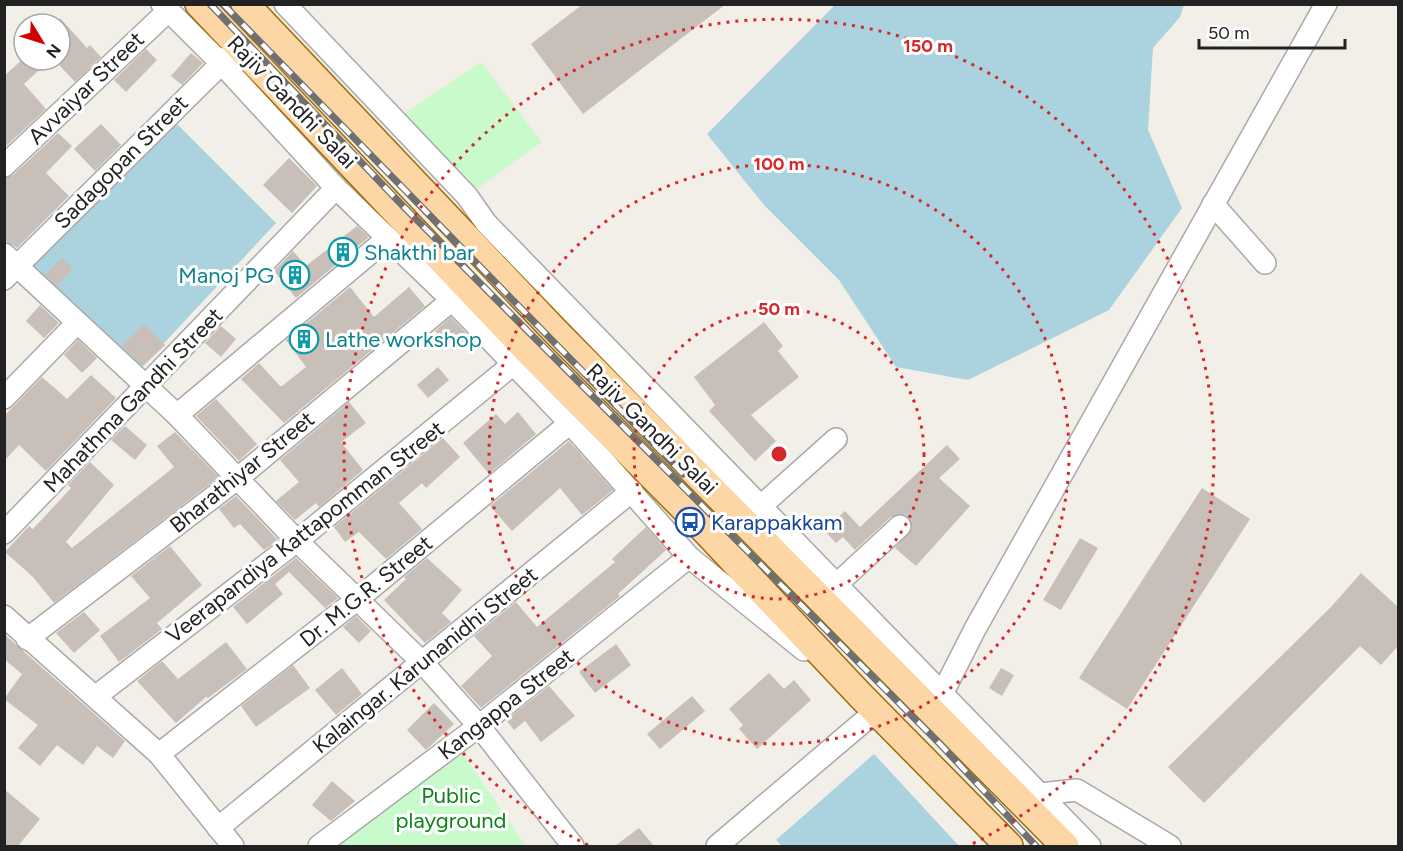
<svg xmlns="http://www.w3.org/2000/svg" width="1403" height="851" font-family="Figtree,sans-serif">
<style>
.park{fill:#c8facc}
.water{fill:#aad3df}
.building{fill:#c7bfb8}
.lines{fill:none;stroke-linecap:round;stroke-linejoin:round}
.minor-casing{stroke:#a9a9a9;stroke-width:24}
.major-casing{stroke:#a06b00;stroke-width:30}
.minor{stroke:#fff;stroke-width:21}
.major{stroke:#fcd6a4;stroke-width:27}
.rail-casing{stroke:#707070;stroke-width:7}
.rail{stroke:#fff;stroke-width:4.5;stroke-dasharray:14;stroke-linecap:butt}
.ring{fill:none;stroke:#d62828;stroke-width:3;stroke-dasharray:3 6}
.labels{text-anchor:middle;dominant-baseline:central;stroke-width:6;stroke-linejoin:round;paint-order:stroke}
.street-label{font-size:22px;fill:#222;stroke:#fff}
.culture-label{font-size:22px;fill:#0d838f;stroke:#fff;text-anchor:start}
.transit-label{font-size:22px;fill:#164399;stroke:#fff;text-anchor:start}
.park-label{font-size:22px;fill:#0c8416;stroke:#fff}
.centre{fill:#d62828;stroke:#fff;stroke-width:3}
.ring-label{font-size:18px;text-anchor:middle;font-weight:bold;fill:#d62828;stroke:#fff;stroke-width:6;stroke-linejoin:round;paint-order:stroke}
</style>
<rect width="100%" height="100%" fill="#f2efe9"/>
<g class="park">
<polygon points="481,62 542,142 467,196 395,120"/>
<polygon points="460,750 526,846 334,846"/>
</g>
<g class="water">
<polygon points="835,5 1184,5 1180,17 1153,48 1148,130 1182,208 1109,310 968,380 896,367 839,280 764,205 707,134"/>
<polygon points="174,121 276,223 138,371 29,262"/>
<polygon points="874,754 959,846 782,846 776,840"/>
</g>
<g class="building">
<polygon points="583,4 726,4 583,114 531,44"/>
<polygon points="60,18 87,48 90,45 101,57 75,82 60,66"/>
<polygon points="146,49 157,60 126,92 114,80"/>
<polygon points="191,53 203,63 182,85 171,76"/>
<polygon points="22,60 50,60 24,84 46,109 4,148 4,76"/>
<polygon points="101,124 121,145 95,171 74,149"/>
<polygon points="58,133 72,146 46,173 69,196 17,248 4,240 4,178 13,175"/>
<polygon points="289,158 317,186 292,213 263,185"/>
<polygon points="357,226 369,237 296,298 274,271 293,251 306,266"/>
<polygon points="62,258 73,269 57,286 45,275"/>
<polygon points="350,287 374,317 409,287 425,306 284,423 241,379 259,363 280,386 282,386 306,367 286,340"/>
<polygon points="40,305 59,323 44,338 26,321"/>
<polygon points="451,317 469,336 452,351 435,331"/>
<polygon points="764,322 783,346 778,351 799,377 751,415 776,441 755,461 709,411 715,405 694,377"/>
<polygon points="144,324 165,345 143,366 122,346"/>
<polygon points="221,326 236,339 221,357 205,343"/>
<polygon points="78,340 97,358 82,373 64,355"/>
<polygon points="438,367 449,380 428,398 417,385"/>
<polygon points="91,375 116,398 46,471 19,445 4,461 4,416 42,377 67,399"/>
<polygon points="216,399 257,444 239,461 196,416"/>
<polygon points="349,402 366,423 341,442 363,470 319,507 316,503 295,520 276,501 299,482 280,460"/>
<polygon points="518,412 536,434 489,474 463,443 496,414 505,424"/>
<polygon points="125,426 147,445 135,460 111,440"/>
<polygon points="175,432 219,477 54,603 33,577 5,552 29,526 33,529 71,488 68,485 90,462 114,485 66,542 72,548 174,467 157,446"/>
<polygon points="443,438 460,457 426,488 422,483 399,503 422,529 386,559 359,532 345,542 334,527"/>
<polygon points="569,441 613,490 582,515 560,488 512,531 490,506"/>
<polygon points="947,445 960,459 939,478 970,506 916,566 895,548 912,529 910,518 904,514 891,517 855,550 843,537 836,543 824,530 845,511 860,527"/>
<polygon points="1202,488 1250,519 1127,709 1079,678"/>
<polygon points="236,496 278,540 264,550 240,524 234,528 219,509"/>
<polygon points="646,527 666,550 618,594 620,596 481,708 461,686 492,656 474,636 516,602 537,627 615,562 612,559"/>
<polygon points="1080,538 1098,548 1061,610 1043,600"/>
<polygon points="170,546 202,585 157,623 162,629 119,662 100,636 150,598 131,576"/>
<polygon points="296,558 338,598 325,608 289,572 275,584 283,594 247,624 233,607"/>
<polygon points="427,558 462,590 442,613 451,622 425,643 384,600 406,579 404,577"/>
<polygon points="1361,573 1398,607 1398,646 1381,665 1360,646 1204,803 1168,767 1331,607"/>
<polygon points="84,612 100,630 74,653 56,633"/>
<polygon points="356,616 371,631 359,643 343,627"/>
<polygon points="4,634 125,741 113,758 97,746 83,765 57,745 40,766 18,748 38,725 4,699 22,674 4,659"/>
<polygon points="226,642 247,669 208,698 206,697 176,723 137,681 162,661 178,679"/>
<polygon points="616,644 631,665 595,693 579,672"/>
<polygon points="293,665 310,688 256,727 241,706"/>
<polygon points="342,668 362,694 336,715 315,690"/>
<polygon points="1001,668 1014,675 1002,696 989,688"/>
<polygon points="769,673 784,689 794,680 811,700 757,749 739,729 743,725 729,709"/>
<polygon points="549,686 575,716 541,742 525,721 514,730 506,720"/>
<polygon points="692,696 705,711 660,749 647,734"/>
<polygon points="434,703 454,724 426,750 407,730"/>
<polygon points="332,781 355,801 331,821 312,805"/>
<polygon points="4,789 40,819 18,846 4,846"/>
<polygon points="639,828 654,846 615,846"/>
</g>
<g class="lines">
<g class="minor-casing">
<g id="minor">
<polyline points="162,4 222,64 336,188 452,300 570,423 689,557 804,650"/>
<polyline points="285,4 467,196 486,223 1090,846"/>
<polyline points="4,166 168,11"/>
<polyline points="1213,204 1265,263"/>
<polyline points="4,254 177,415 297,541 423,663 479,726 573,846"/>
<polyline points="4,279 230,55"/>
<polyline points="4,398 77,323"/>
<polyline points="177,415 388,238"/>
<polyline points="762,505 836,439"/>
<polyline points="4,533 336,188"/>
<polyline points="837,584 900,526"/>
<polyline points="4,616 159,754 233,846"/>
<polyline points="27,639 237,479 452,300"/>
<polyline points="942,694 975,629 1326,4"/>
<polyline points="95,697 297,541 522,357"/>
<polyline points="159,754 359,598 570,423"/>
<polyline points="1031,795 1077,790 1170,846"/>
<polyline points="218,828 632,491"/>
<polyline points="319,846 479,726 689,557"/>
<polyline points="717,846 876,711"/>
</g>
</g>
<g class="major-casing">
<g id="major">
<polyline points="199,4 531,354 683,507 861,696 1009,846"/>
<polyline points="245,4 555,331 1065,846"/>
</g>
</g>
<use href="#minor" class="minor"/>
<use href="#major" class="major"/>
<g class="rail-casing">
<g id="rail">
<polyline points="210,4 402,205 940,744 1036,846"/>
<polyline points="223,4 683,474"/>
</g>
</g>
<use href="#rail" class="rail"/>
</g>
<g class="ring">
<circle cx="779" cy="454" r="145"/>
<circle cx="779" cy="454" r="290"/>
<path d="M588 845A435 435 0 1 1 970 845"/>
</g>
<defs>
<g id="building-ring" transform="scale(1.5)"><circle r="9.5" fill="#fff" stroke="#0f9aa8" stroke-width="1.5"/><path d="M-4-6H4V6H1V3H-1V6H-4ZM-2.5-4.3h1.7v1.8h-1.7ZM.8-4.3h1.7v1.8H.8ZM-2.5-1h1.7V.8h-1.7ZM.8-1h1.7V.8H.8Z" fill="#0f9aa8"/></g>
<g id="bus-ring" transform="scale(1.5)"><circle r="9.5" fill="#fff" stroke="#1a4fb4" stroke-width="1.5"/><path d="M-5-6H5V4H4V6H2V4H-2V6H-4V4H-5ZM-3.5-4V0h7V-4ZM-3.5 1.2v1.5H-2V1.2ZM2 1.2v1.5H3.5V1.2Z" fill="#1a4fb4"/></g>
</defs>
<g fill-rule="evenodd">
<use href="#building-ring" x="343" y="252"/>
<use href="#building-ring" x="295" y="275"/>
<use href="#building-ring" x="304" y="339"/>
<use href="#bus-ring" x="690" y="522"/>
</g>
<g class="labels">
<g class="street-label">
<text transform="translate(86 88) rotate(-44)">Avvaiyar Street</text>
<text transform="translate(292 102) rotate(46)">Rajiv Gandhi Salai</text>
<text transform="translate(121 162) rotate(-45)">Sadagopan Street</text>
<text transform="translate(133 400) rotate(-46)">Mahathma Gandhi Street</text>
<text transform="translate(652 429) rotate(45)">Rajiv Gandhi Salai</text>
<text transform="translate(242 472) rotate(-39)">Bharathiyar Street</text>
<text transform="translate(305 532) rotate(-38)">Veerapandiya Kattapomman Street</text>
<text transform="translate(366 591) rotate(-39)">Dr. M.G.R. Street</text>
<text transform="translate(425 660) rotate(-39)">Kalaingar. Karunanidhi Street</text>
<text transform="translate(506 704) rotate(-38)">Kangappa Street</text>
</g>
<g class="culture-label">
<text x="364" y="252">Shakthi bar</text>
<text x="274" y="275" text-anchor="end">Manoj PG</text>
<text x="325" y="339">Lathe workshop</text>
</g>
<g class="transit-label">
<text x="711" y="522">Karappakkam</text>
</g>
<g class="park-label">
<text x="451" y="795">Public<tspan x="451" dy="25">playground</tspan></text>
</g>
</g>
<circle cx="779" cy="454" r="9" class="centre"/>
<g class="ring-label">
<text x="928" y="52">150 m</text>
<text x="779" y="170">100 m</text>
<text x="779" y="315">50 m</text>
</g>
<rect width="1403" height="851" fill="none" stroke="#222222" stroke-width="12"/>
<g transform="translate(42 42) rotate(128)"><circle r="28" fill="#ffffff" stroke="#a7a7a7" stroke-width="1.5"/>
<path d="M0-4.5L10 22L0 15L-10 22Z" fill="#d40000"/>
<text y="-9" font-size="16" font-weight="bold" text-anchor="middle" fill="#222222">N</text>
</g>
<path d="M1199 39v9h146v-9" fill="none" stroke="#222222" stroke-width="3"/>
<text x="1208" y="39" font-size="18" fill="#222222" stroke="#ffffff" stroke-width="4.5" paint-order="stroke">50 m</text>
</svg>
